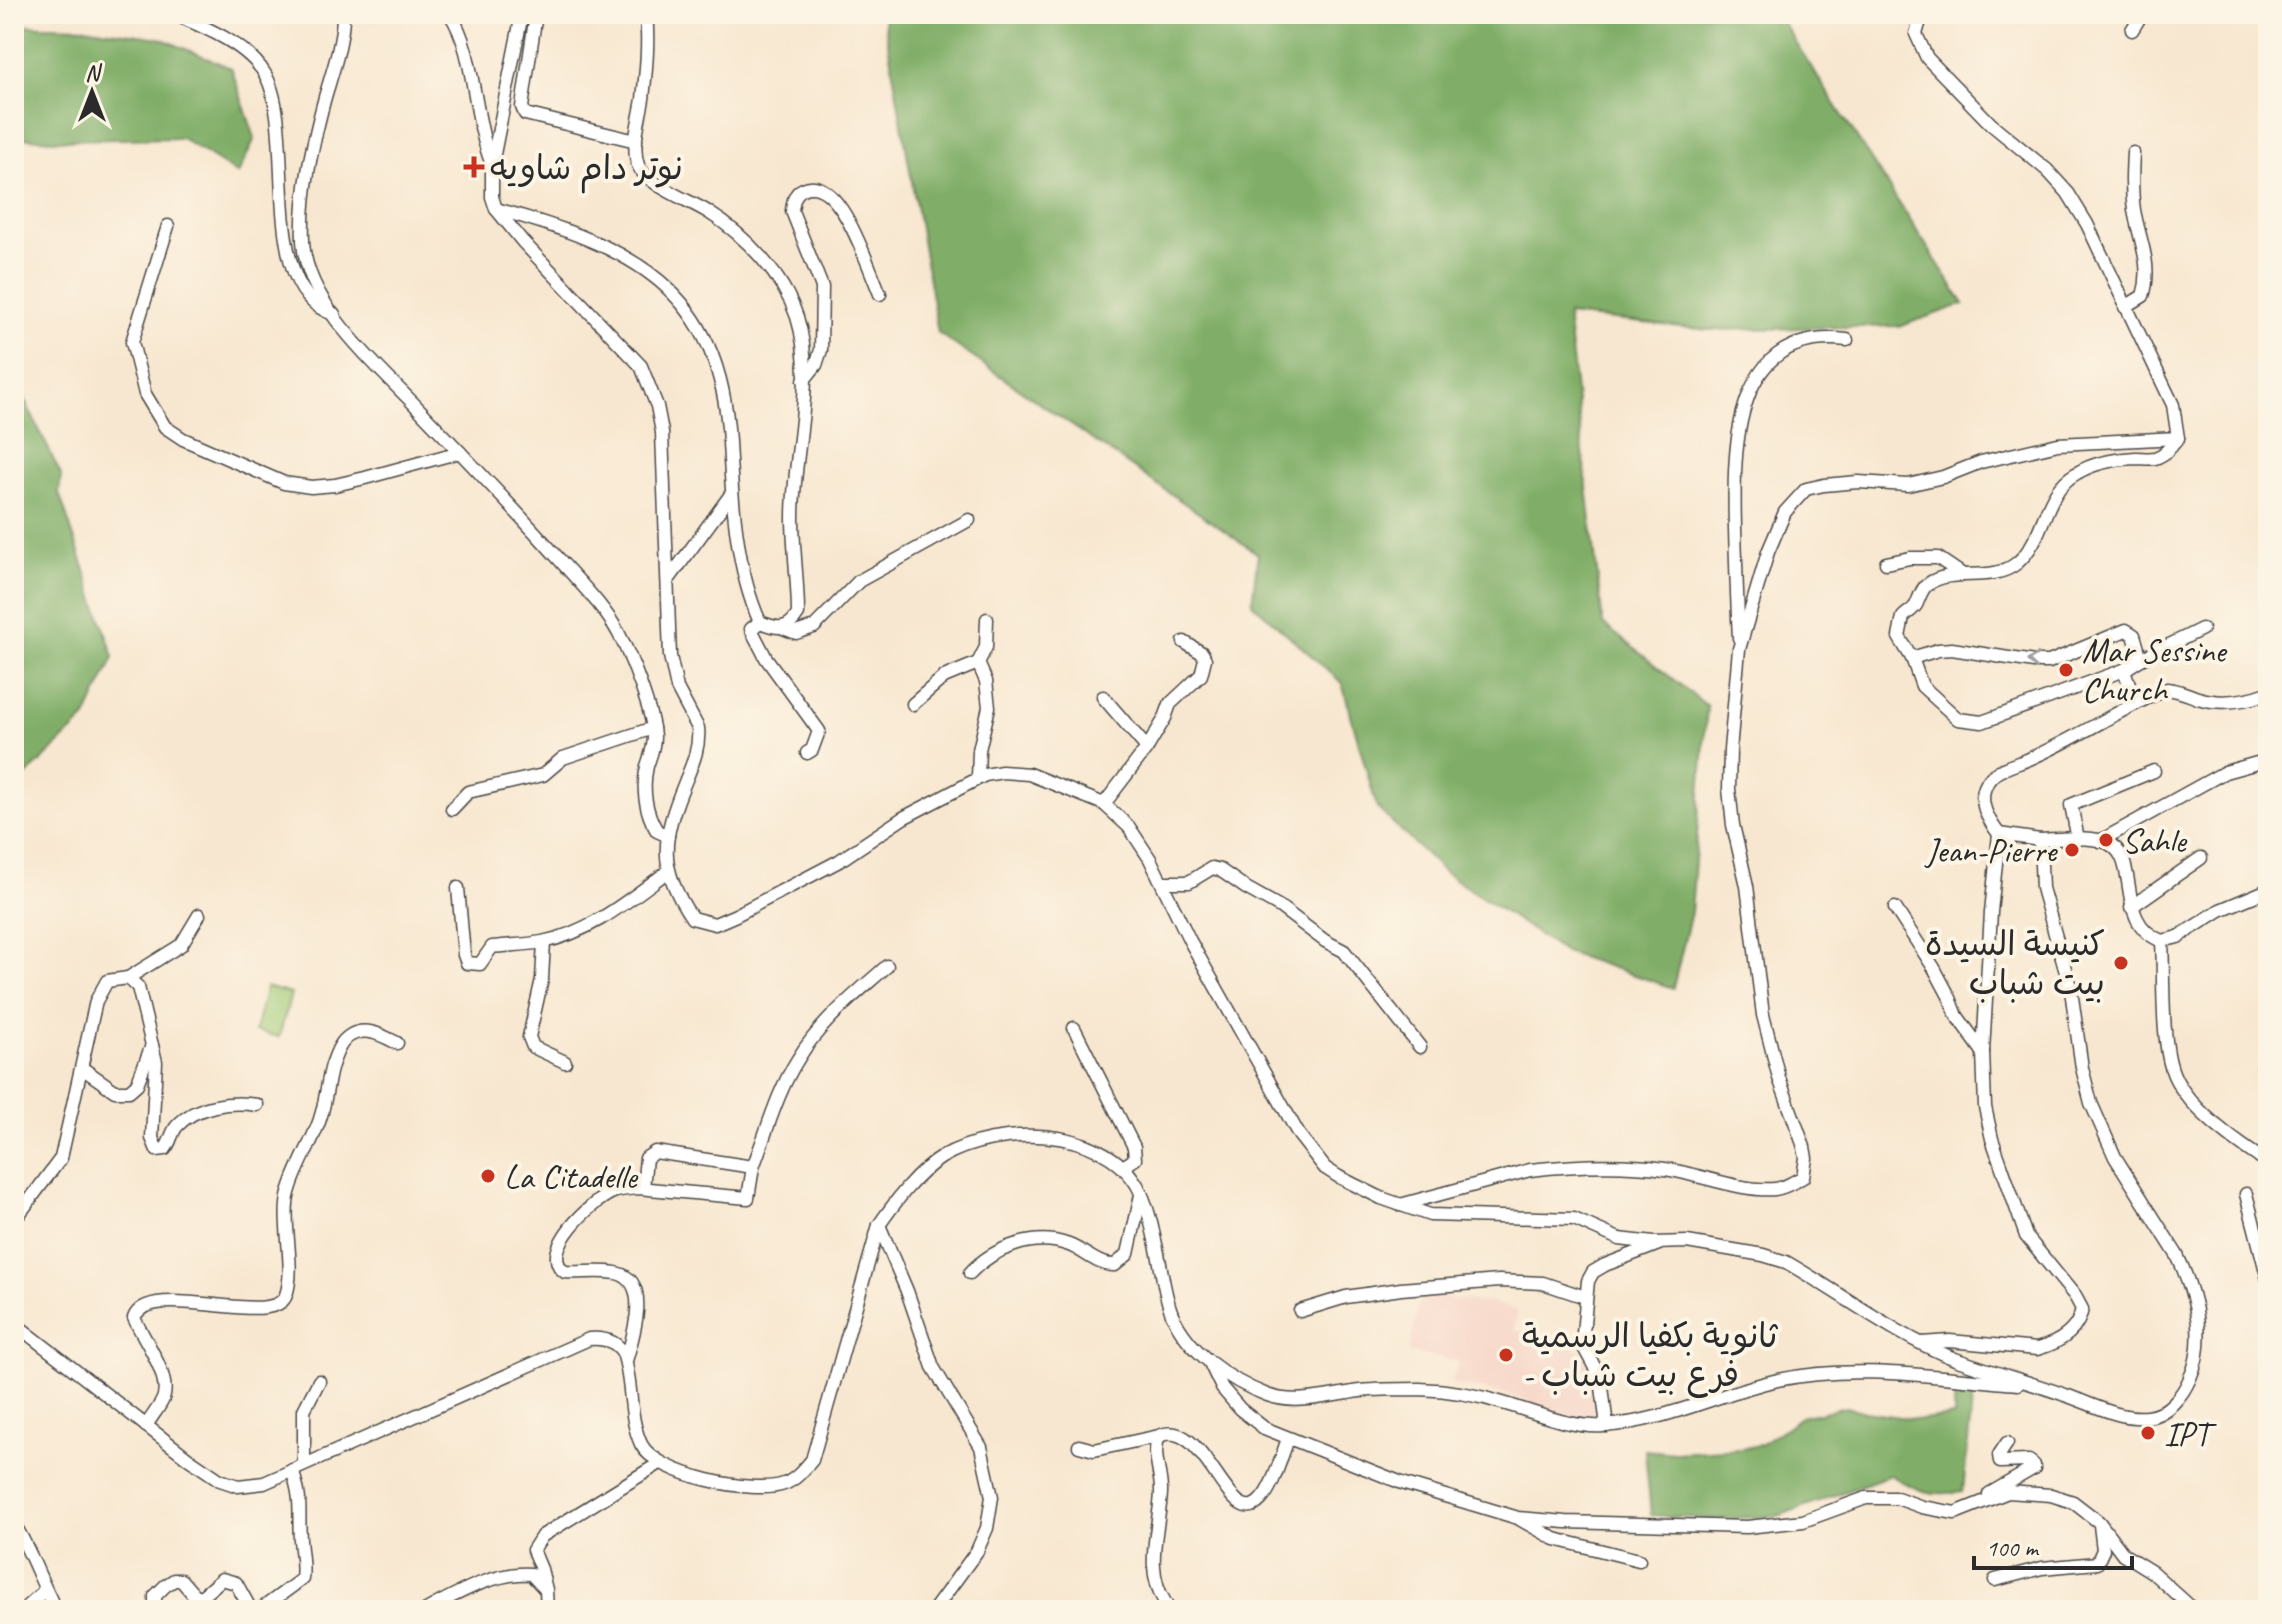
<svg xmlns="http://www.w3.org/2000/svg" width="2282" height="1624" font-family="Caveat,'Playpen Sans Arabic',sans-serif">
<style>
.built{fill:#f6d2c4}
.green{fill:#a0ca76;stroke:#667a50;stroke-width:2}
.forest{fill:#80ae67;stroke:#566c49;stroke-width:2}
.lines{fill:none;stroke-linecap:round;stroke-linejoin:round}
.minor-casing{stroke:#4a4744;stroke-width:15}
.minor{stroke:#fff;stroke-width:12}
.oneway{stroke:#a0a0a0}
.poi-dot{fill:#c8321e;stroke:#fcf5e5;stroke-width:3}
.labels{text-anchor:middle;dominant-baseline:central;stroke-width:8;stroke-linejoin:round;paint-order:stroke}
.poi-label{font-size:34px;fill:#2b2b2b;stroke:#fcf5e5;text-anchor:start}
</style>
<rect width="100%" height="100%" fill="#fcf5e5"/>
<filter id="ink" filterUnits="userSpaceOnUse"><feTurbulence type="fractalNoise" baseFrequency=".0125" numOctaves="2"/><feDisplacementMap in="SourceGraphic" scale="16" xChannelSelector="R" yChannelSelector="G"/><feConvolveMatrix kernelMatrix="1 2 1 2 8 2 1 2 1" color-interpolation-filters="sRGB"/></filter>
<filter id="wash" filterUnits="userSpaceOnUse"><feTurbulence type="fractalNoise" baseFrequency=".006" numOctaves="4" result="noise"/><feDisplacementMap in="SourceGraphic" scale="32" xChannelSelector="R" yChannelSelector="G"/><feGaussianBlur stdDeviation="1.8" result="paint"/><feColorMatrix in="noise" values="0 0 0 0 0 0 0 0 0 0 0 0 0 0 0 0 0 1.4 0 .05"/><feComposite in="paint" operator="in"/></filter>
<g filter="url(#wash)">
<rect width="100%" height="100%" fill="#f8e7d0"/>
<polygon class="built" points="1420,1296 1495,1303 1517,1311 1515,1330 1579,1349 1592,1368 1599,1418 1563,1415 1502,1393 1451,1384 1459,1362 1409,1352"/>
<polygon class="green" points="266,987 291,994 279,1037 255,1031"/>
<g class="forest">
<polygon points="883,14 1777,14 1964,304 1901,326 1709,330 1567,315 1603,624 1707,706 1691,912 1673,988 1565,952 1445,873 1377,808 1342,683 1252,603 1258,554 938,333"/>
<polygon points="14,25 81,27 160,38 231,68 255,138 238,174 181,138 53,140 14,137"/>
<polygon points="14,378 61,475 59,493 114,657 86,718 14,787"/>
<path d="M1955,1387L1973,1391L1963,1491C1932,1497 1917,1491 1890,1475L1778,1516L1712,1519L1651,1515L1645,1450L1675,1453L1743,1449L1762,1444L1801,1417L1847,1407L1865,1412L1922,1420L1954,1416Z"/>
</g>
</g>
<g filter="url(#ink)">
<g class="lines">
<g class="minor-casing">
<g id="minor">
<path d="M174,14C204,27 247,44 265,74C298,131 256,291 334,314"/>
<path d="M343,14C343,42 333,70 325,97C313,142 301,193 303,241C306,303 372,361 413,403C462,454 511,505 558,558C579,582 604,606 619,634C631,657 653,712 654,737C654,748 650,757 647,766C642,788 645,812 657,831L668,836"/>
<path d="M450,14C475,50 473,119 492,164"/>
<path d="M522,14L492,164V197L496,209L523,242L641,366L657,406L662,432L670,656L677,688L698,728C700,748 692,765 685,782C662,838 657,867 692,918L715,924L736,915L839,861L903,818L985,775L1002,772L1029,774L1104,804L1129,827L1150,859L1190,941L1299,1135L1325,1168L1339,1177L1381,1198L1430,1215L1574,1219L1619,1239L1654,1243L1687,1242L1763,1255L1786,1262C1842,1294 1895,1335 1955,1359C1991,1372 2029,1382 2065,1395C2090,1403 2119,1420 2147,1417C2167,1415 2183,1395 2190,1378C2208,1338 2195,1293 2177,1255L2115,1157L2091,1103L2082,1068L2071,990L2042,888L2040,840C2060,839 2084,836 2103,841C2145,854 2111,922 2162,941L2178,937L2220,910L2268,890"/>
<polyline points="536,14 522,107 525,114 636,141"/>
<path d="M1922,14L1916,34L1927,58L1991,124L2047,170L2068,193L2087,224L2173,405L2178,438C2172,446 2165,455 2155,458C2149,459 2142,458 2136,458C2116,459 2095,462 2077,473C2042,492 2047,537 2017,563C1991,584 1954,566 1928,584C1921,589 1920,597 1916,605C1913,610 1907,613 1903,617L1899,637L1912,658L1922,686L1958,719L1982,722L2124,670"/>
<polyline points="2132,30 2142,14"/>
<path d="M496,209C630,246 721,287 729,442C732,499 736,570 760,622C777,629 788,631 798,614C798,581 793,549 793,517C793,452 817,380 797,317C783,275 745,235 708,212C691,201 645,184 638,165C631,145 640,119 643,99C646,71 649,42 646,14"/>
<polyline points="168,226 132,342 145,394 165,427 183,439 284,483 311,487 335,485 365,478 460,452"/>
<path d="M2125,307L2143,296C2153,265 2139,239 2134,210C2131,190 2132,172 2133,153"/>
<path d="M804,380L816,365L821,350L822,287L792,211C793,202 794,193 803,189C834,174 859,243 868,264C872,274 876,284 880,294"/>
<polyline points="1886,563 1910,558 1938,558 1963,575"/>
<polyline points="669,579 732,493"/>
<polyline points="760,622 751,629 766,658 819,731 812,750 807,753"/>
<polyline points="783,628 796,633 814,627 859,581 969,520"/>
<path d="M1739,638C1737,601 1736,565 1735,528C1733,448 1732,327 1847,340"/>
<polyline points="1912,658 1938,650 1952,649 2034,662 2049,662 2126,630 2134,635 2141,659"/>
<polyline points="1103,697 1147,748"/>
<polyline points="913,704 944,677 978,663"/>
<polyline points="2136,704 2124,670 2141,659 2202,629"/>
<polyline points="978,778 979,750 989,707 986,681 978,663 986,647 987,619"/>
<polyline points="1104,804 1147,748 1165,718 1170,704 1201,675 1205,659 1202,653 1184,642"/>
<polyline points="452,809 468,792 543,775 563,758 653,728"/>
<polyline points="2078,839 2071,805 2154,771"/>
<path d="M2040,840L1999,834C1988,820 1977,800 1987,783C1994,769 2015,765 2029,759C2076,739 2119,709 2167,689C2178,690 2187,694 2198,698C2221,705 2246,701 2268,693"/>
<polyline points="2100,841 2225,772 2268,760"/>
<polyline points="1162,882 1189,882 1212,868 1220,870 1246,888 1280,907 1325,941 1344,951 1420,1047"/>
<path d="M458,888L464,955L467,963L480,964L492,947C508,945 526,945 542,942C590,933 629,900 667,872"/>
<polyline points="2131,907 2201,858"/>
<polyline points="1895,908 1934,968 1950,998 1957,1016 1983,1052"/>
<path d="M2162,941C2164,977 2161,1038 2172,1070C2184,1106 2237,1143 2268,1163"/>
<polyline points="544,942 542,979 529,1037 533,1047 565,1062"/>
<polyline points="128,978 181,945 199,915"/>
<polyline points="1074,1028 1134,1147 1135,1159 1123,1167"/>
<polyline points="2268,1062 2263,1067 2268,1084"/>
<polyline points="82,1068 115,1091 129,1091 137,1084 152,1045"/>
<path d="M753,1167C767,1131 777,1092 798,1059C820,1022 855,995 887,966"/>
<polyline points="2246,1194 2268,1279"/>
<path d="M1400,1205L1530,1170C1574,1165 1621,1163 1665,1169C1699,1174 1741,1192 1775,1189C1785,1188 1794,1182 1803,1177L1806,1158L1804,1147L1779,1078L1763,1015L1747,886L1733,825L1729,789L1730,750L1739,649L1768,552L1785,512L1806,489L1824,485L1858,482L1908,485L1943,477L1981,462L2058,444L2178,438"/>
<path d="M14,1221L61,1158L96,1001L107,981L128,978L138,987L156,1062L152,1138L157,1150L165,1149C171,1142 171,1133 177,1126C196,1105 231,1101 257,1105"/>
<polyline points="879,1225 907,1291 933,1367 981,1447 992,1497 987,1528 977,1551 934,1610"/>
<path d="M970,1273C993,1248 1035,1232 1069,1245C1085,1251 1098,1266 1115,1265L1128,1254L1141,1195"/>
<polyline points="1300,1311 1346,1297 1401,1289 1499,1281 1543,1283 1585,1297"/>
<path d="M14,1323L189,1459L220,1480L238,1486L264,1483L589,1339C602,1338 616,1340 623,1353C633,1382 628,1416 641,1444C656,1475 754,1495 784,1484C796,1480 804,1469 812,1460L879,1225C896,1201 916,1173 942,1157C997,1125 1101,1125 1137,1185C1148,1205 1152,1227 1157,1249C1162,1270 1164,1294 1172,1314C1188,1352 1230,1381 1267,1395C1297,1406 1329,1395 1360,1391C1380,1389 1400,1389 1420,1389C1449,1390 1478,1395 1506,1404C1537,1413 1570,1428 1603,1426C1665,1422 1719,1393 1778,1380C1856,1363 1939,1378 2018,1384"/>
<path d="M1921,1343L1950,1341L2037,1349C2059,1343 2078,1332 2082,1309L2075,1296L2026,1236L1992,1139L1985,1107L1983,1052L1991,912L1999,834"/>
<path d="M626,1361C633,1336 652,1280 616,1273C599,1270 582,1273 565,1272C536,1252 593,1200 613,1192C621,1189 630,1189 638,1188L748,1198L753,1167L655,1152L646,1158L643,1188"/>
<polyline points="1210,1363 1222,1388 1240,1409 1264,1428 1402,1483 1518,1518 1566,1522 1747,1527 1803,1521 1866,1498 1897,1498 1922,1507 1955,1513 2008,1492 2051,1495 2073,1502 2099,1522 2123,1554 2152,1572 2194,1610"/>
<path d="M146,1426C151,1417 159,1408 163,1399C172,1377 143,1338 134,1318C149,1278 274,1330 286,1295C295,1270 284,1230 287,1204C289,1179 312,1144 320,1119C326,1101 327,1082 332,1065C336,1054 340,1041 351,1035C366,1026 383,1036 397,1043"/>
<polyline points="1607,1426 1601,1379 1582,1344 1588,1281 1593,1272 1605,1265 1659,1244"/>
<polyline points="1079,1446 1094,1450 1159,1436"/>
<polyline points="304,1463 304,1410 319,1381"/>
<polyline points="1989,1494 2034,1468 2034,1465 2029,1461 2000,1462 1999,1455 2007,1443"/>
<polyline points="1521,1520 1555,1539 1639,1560"/>
<path d="M14,1524C32,1553 40,1581 56,1610"/>
<polyline points="1995,1580 2042,1568 2097,1563 2103,1550 2100,1525"/>
<polyline points="546,1590 541,1569 533,1550 542,1536 660,1463"/>
<path d="M1166,1604C1143,1568 1159,1532 1161,1493C1162,1473 1151,1455 1159,1436C1206,1413 1230,1543 1264,1496C1275,1481 1281,1457 1288,1439"/>
<polyline points="23,1610 44,1591"/>
<polyline points="155,1610 155,1596 165,1586 174,1580 181,1580 194,1595 201,1597 222,1579 236,1583 251,1610"/>
<path d="M260,1610L302,1579C304,1566 301,1553 300,1540C298,1510 303,1502 292,1470"/>
<path d="M426,1610C456,1594 496,1571 531,1574L546,1590L547,1610"/>
</g>
</g>
<use href="#minor" class="minor"/>
</g>
<defs><path id="oneway-chevron" d="M-2-3.5L2.5 0L-2 3.5" fill="none" stroke-width="1.6" stroke-linecap="round" stroke-linejoin="round" transform="scale(2)"/></defs>
<use class="oneway" href="#oneway-chevron" transform="translate(2033 661) rotate(-175)"/>
</g>
<g class="poi-dot">
<path d="M470 155h8v8h8v8h-8v8h-8v-8h-8v-8h8z"/>
<circle cx="2066" cy="670" r="8"/>
<circle cx="2106" cy="840" r="8"/>
<circle cx="2072" cy="850" r="8"/>
<circle cx="2121" cy="963" r="8"/>
<circle cx="488" cy="1176" r="8"/>
<circle cx="1506" cy="1355" r="8"/>
<circle cx="2148" cy="1433" r="8"/>
</g>
<g class="labels">
<g class="poi-label">
<text x="490" y="167">نوتر دام شاويه</text>
<text x="2082" y="650">Mar Sessine<tspan x="2082" dy="39">Church</tspan></text>
<text x="2122" y="840">Sahle</text>
<text x="2056" y="850" text-anchor="end">Jean-Pierre</text>
<text x="2105" y="943" text-anchor="end">كنيسة السيدة<tspan x="2105" dy="39">بيت شباب</tspan></text>
<text x="504" y="1176">La Citadelle</text>
<text x="1522" y="1335">ثانوية بكفيا الرسمية<tspan x="1522" dy="39">- فرع بيت شباب</tspan></text>
<text x="2164" y="1433">IPT</text>
</g>
</g>
<rect width="2282" height="1624" fill="none" stroke="#fcf5e5" stroke-width="48"/>
<g transform="translate(92 92)" stroke="#fcf5e5" stroke-width="6" paint-order="stroke">
<path d="M0-6L14 30L0 20L-14 30Z" fill="#2b2b2b"/>
<text y="-12" font-size="22" font-weight="bold" text-anchor="middle" fill="#2b2b2b">N</text>
</g>
<path d="M1974 1556v12h158v-12" fill="none" stroke="#2b2b2b" stroke-width="4"/>
<text x="1986" y="1556" font-size="24" fill="#2b2b2b" stroke="#fcf5e5" stroke-width="6" paint-order="stroke">100 m</text>
</svg>
